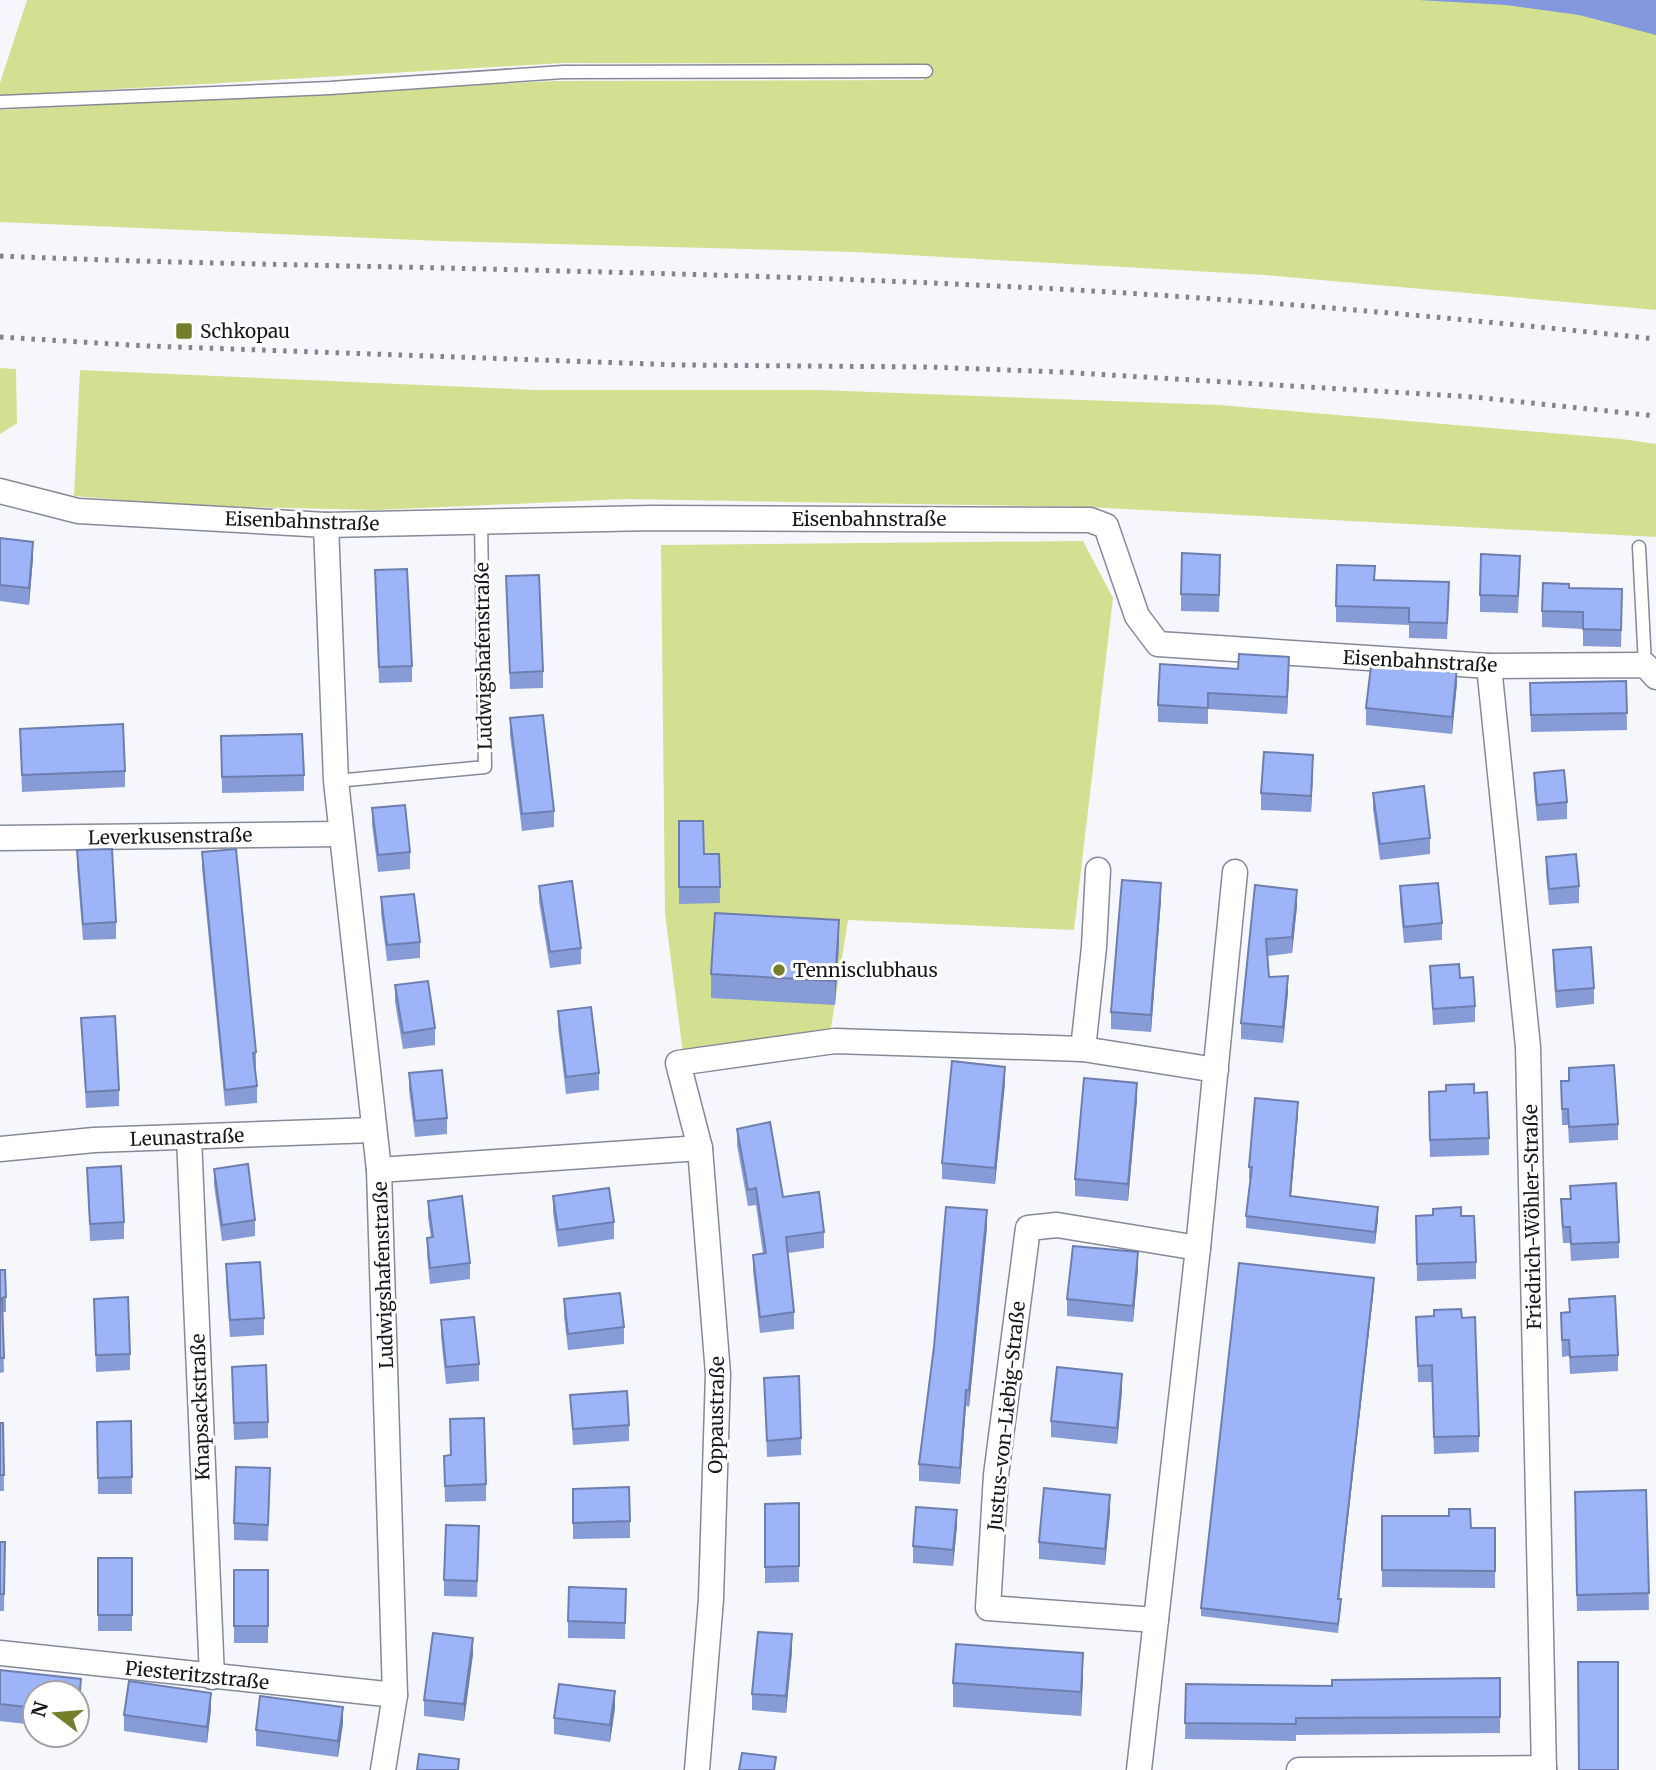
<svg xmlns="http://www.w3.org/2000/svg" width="1656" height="1770" font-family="Merriweather,serif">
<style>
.green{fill:#d4e091}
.water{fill:#8398dc}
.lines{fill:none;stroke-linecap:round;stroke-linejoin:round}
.lane-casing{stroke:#858a97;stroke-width:15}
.street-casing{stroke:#858a97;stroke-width:27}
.lane{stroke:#fff;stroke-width:12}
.street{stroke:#fff;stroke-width:24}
.rail{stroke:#83858a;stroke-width:5;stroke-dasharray:3.5 7;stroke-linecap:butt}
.wall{fill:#879bd6}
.shaded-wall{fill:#6e7eae}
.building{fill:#9db4f9;stroke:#6e7eae;stroke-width:2}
.poi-dot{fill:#757e2a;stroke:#fff;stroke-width:2.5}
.labels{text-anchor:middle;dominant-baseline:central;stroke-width:6;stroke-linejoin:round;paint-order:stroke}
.poi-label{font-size:19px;fill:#16181c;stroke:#fff;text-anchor:start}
.street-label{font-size:19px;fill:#16181c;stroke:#fff}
</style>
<rect width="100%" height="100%" fill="#f5f7fd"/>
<g class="green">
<polygon points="27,0 1510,0 1656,26 1656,310 1265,275 854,252 440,241 0,222 0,110 555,81 924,80 924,64 563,63 0,96 0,83"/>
<polygon points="0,368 16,369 17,423 0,434"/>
<polygon points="80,370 536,390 819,390 1219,405 1622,439 1656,444 1656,537 1087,507 624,499 376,510 195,506 74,496"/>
<polygon points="1083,541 1113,598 1074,930 848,920 830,1034 683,1054 665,913 661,545"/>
</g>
<polygon class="water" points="1418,0 1656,0 1656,35 1579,15 1506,5"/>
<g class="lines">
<g class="lane-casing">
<g id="lane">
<polyline points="0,102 330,88 563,72 926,71"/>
<polyline points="1639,547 1645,665"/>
<polyline points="336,781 485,767 481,521"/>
</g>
</g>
<g class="street-casing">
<g id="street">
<polyline points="0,491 78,511 326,525 653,518 1090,520 1106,526 1137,616 1158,644 1489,666 1645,665 1656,677"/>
<polyline points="326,525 336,781 379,1170 395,1695 383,1770"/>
<polyline points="1489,666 1528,1047 1544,1770"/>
<polyline points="0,838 341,834"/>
<polyline points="1083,1049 1094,947 1098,870"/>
<polyline points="189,1137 212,1677"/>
<polyline points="0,1149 94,1140 373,1130"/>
<polyline points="379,1170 700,1148"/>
<polyline points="1156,1620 988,1608 996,1475 1028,1228 1057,1225 1198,1248"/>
<polyline points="0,1653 395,1695"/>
<polyline points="697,1770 711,1599 718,1374 700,1148 678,1063 835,1041 1083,1049 1216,1070"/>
<polyline points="1139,1770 1198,1248 1235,872"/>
<polyline points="1299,1770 1544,1768"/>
</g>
</g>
<use href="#lane" class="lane"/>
<use href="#street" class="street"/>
<g class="rail">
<path d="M0,256C161,263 322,265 483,269C647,273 811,277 975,285C1203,295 1429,315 1656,339"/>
<polyline points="0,337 147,346 681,365 928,367 1060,372 1474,397 1656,416"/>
</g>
</g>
<g class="wall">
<polygon points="0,538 33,558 29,605 0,601"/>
<polygon points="375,570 412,666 412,682 379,683"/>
<polygon points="1220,571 1219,612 1181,611 1181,594"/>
<polygon points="1520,572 1518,613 1480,612 1480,595"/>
<polygon points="506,576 543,671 543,688 510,689"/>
<polygon points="1375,580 1449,599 1447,639 1409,638 1409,625 1336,622 1336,606"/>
<polygon points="1569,588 1622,606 1621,647 1583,646 1583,629 1542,627 1542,611"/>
<polygon points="1289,673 1287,714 1208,709 1208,724 1158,722 1158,705"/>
<polygon points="1626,681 1627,730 1531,732 1530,683"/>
<polygon points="1457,683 1452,734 1366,725 1366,708"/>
<polygon points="510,718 554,811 554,827 522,831 510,735"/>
<polygon points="20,729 125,771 125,787 22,792"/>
<polygon points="221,736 304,775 304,791 222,793"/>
<polygon points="1313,772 1311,812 1261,810 1261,793"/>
<polygon points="1534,773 1567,802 1567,819 1537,821 1534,789"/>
<polygon points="1373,793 1430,838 1430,854 1380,860 1373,809"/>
<polygon points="372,808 410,852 410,869 378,872 372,824"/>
<polygon points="679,821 704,854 719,854 720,903 679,904"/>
<polygon points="77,850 116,922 116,939 83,940 77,867"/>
<polygon points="202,852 256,1052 256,1069 255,1069 257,1086 257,1103 225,1106 202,868"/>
<polygon points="1546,857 1579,886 1579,903 1549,905 1546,874"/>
<polygon points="1255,885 1297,906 1292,953 1267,956 1269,977 1288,992 1283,1043 1241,1039 1241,1023"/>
<polygon points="539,886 581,948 581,964 550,968 539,902"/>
<polygon points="1400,886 1442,923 1442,940 1404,943 1400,902"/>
<polygon points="381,897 420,942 420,958 387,961 381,913"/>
<polygon points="1161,899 1151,1032 1111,1029 1111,1012"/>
<polygon points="839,944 835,1005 711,998 711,974"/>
<polygon points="1553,950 1594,988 1594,1004 1556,1008 1553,967"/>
<polygon points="1430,966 1460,978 1475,1006 1475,1022 1433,1025"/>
<polygon points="395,985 435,1028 435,1045 403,1049 395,1002"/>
<polygon points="558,1011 599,1073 599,1090 566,1094 558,1027"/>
<polygon points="81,1018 119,1090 119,1106 86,1108"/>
<polygon points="409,1073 447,1118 447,1134 415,1137 409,1090"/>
<polygon points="1561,1081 1618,1124 1618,1140 1569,1143 1568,1125 1562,1125"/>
<polygon points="1005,1083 995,1184 942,1179 942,1163"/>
<polygon points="1474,1093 1489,1138 1489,1155 1430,1157 1429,1108"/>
<polygon points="1137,1099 1128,1201 1075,1196 1075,1179"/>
<polygon points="1298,1114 1291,1196 1378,1219 1375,1244 1246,1228 1246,1216 1250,1179 1249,1179 1249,1167"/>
<polygon points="737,1129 783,1197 824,1232 824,1248 788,1253 794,1312 794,1329 760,1333 753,1271 753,1255 763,1254 756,1205 748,1206 737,1145"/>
<polygon points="87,1168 124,1222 124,1239 90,1241"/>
<polygon points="214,1169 255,1220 255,1236 222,1241 214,1185"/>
<polygon points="1570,1186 1619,1242 1619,1258 1571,1261 1570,1243 1563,1243 1561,1216 1561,1199 1570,1199"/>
<polygon points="553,1196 614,1222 614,1239 558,1247 553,1213"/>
<polygon points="428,1201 470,1263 470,1279 430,1284 427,1255 427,1238 431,1238 428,1217"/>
<polygon points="1416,1216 1461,1216 1476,1262 1476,1279 1417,1281"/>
<polygon points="987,1227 969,1407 966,1406 960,1484 919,1481 919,1464"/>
<polygon points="226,1264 264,1318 264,1335 230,1337 226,1280"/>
<polygon points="1138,1269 1133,1322 1067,1316 1067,1299"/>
<polygon points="0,1270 6,1297 6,1312 2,1312 4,1372 0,1373"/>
<polygon points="1374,1287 1339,1599 1341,1607 1338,1633 1201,1616 1201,1608"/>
<polygon points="94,1299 130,1354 130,1370 96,1372"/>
<polygon points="564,1299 624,1327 624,1344 568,1350 564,1316"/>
<polygon points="1569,1299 1618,1355 1618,1371 1570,1374 1569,1356 1562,1357 1561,1329 1561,1313 1569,1312"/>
<polygon points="1416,1317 1462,1318 1479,1436 1479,1452 1434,1454 1432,1382 1418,1382"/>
<polygon points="441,1320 479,1364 479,1381 446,1384 441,1336"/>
<polygon points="232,1367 268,1422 268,1438 234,1440"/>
<polygon points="764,1378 801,1438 801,1455 767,1457"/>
<polygon points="1122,1391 1117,1444 1051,1437 1051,1421"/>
<polygon points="570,1395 629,1425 629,1441 573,1445"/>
<polygon points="131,1421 132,1494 98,1494 97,1422"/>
<polygon points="0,1423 3,1423 4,1491 0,1491"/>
<polygon points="450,1455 486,1484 486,1501 445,1502 444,1456"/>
<polygon points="270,1485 268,1541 234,1540 234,1523"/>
<polygon points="573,1489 630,1521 630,1538 573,1539"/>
<polygon points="1646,1490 1649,1610 1577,1611 1575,1509"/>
<polygon points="799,1503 799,1582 765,1583 765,1504"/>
<polygon points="1110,1512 1105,1565 1039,1559 1039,1542"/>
<polygon points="1382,1516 1471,1528 1495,1528 1495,1588 1382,1587"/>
<polygon points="957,1526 953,1566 913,1563 913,1546"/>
<polygon points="0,1542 5,1542 4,1611 0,1611"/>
<polygon points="479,1542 477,1597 444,1596 444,1580"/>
<rect x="98" y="1558" width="34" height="73"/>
<rect x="234" y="1570" width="34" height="73"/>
<polygon points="626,1589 625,1639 568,1638 568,1621"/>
<polygon points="792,1651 786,1713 752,1710 752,1694"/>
<polygon points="473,1654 464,1721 424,1716 424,1700"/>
<polygon points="0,1670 81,1679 81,1695 78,1729 77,1693 35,1693 35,1725 0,1721"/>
<polygon points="1083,1678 1081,1716 953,1707 953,1683"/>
<polygon points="1500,1678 1500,1733 1296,1735 1296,1741 1185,1739 1186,1684 1332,1686"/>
<polygon points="615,1708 610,1742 554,1734 554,1718"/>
<polygon points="211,1709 207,1743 124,1731 124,1715"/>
<polygon points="343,1723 338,1757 256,1746 256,1730"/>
</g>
<g class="shaded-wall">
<polygon points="33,542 33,558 29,605 29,588"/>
<polygon points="1289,657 1289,673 1287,714 1287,697"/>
<polygon points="1457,667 1457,683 1452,734 1452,717"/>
<polygon points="1313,755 1313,772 1311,812 1311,796"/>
<polygon points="1161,883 1161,899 1151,1032 1151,1015"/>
<polygon points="1297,890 1297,906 1292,953 1292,937"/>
<polygon points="839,920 839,944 835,1005 835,981"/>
<polygon points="1288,976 1288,992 1283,1043 1283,1027"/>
<polygon points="1005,1067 1005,1083 995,1184 995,1168"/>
<polygon points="1137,1083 1137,1099 1128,1201 1128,1184"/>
<polygon points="1298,1102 1298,1114 1290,1208 1290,1196"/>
<polygon points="1378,1207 1378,1219 1375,1244 1375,1232"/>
<polygon points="987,1210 987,1227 969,1407 969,1390"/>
<polygon points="1138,1252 1138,1269 1133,1322 1133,1306"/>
<polygon points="1374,1278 1374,1287 1338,1607 1338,1599"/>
<polygon points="1122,1374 1122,1391 1117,1444 1117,1428"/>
<polygon points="966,1390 966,1406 960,1484 960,1468"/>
<polygon points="1110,1495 1110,1512 1105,1565 1105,1549"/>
<polygon points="957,1510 957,1526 953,1566 953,1550"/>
<polygon points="792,1634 792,1651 786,1713 786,1696"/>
<polygon points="473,1638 473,1654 464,1721 464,1704"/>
<polygon points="1083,1653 1083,1678 1081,1716 1081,1692"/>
<polygon points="81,1679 81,1695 78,1729 78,1713"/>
<polygon points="615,1691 615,1708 610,1742 610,1725"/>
<polygon points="211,1693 211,1709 207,1743 207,1727"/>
<polygon points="343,1707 343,1723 338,1757 338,1741"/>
</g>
<g class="building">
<polygon points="0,538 33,542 29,588 0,585"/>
<polygon points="1182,553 1220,555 1219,595 1181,594"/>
<polygon points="1481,554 1520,556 1518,596 1480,595"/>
<polygon points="1337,565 1375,566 1374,580 1449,582 1447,623 1409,622 1409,608 1336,606"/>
<polygon points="407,569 412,666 379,667 375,570"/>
<polygon points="539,575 543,671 510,673 506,576"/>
<polygon points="1543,583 1569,584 1569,588 1622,589 1621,630 1583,629 1583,612 1542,611"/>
<polygon points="1239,654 1289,657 1287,697 1208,693 1208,708 1158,705 1160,664 1238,669"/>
<polygon points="1372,658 1457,667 1452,717 1366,708"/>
<polygon points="1626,681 1627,713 1531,715 1530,683"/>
<polygon points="543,715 554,811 522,814 510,718"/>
<polygon points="123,724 125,771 22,775 20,729"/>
<polygon points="302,734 304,775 222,777 221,736"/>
<polygon points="1264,752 1313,755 1311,796 1261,793"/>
<polygon points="1564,770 1567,802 1537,805 1534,773"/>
<polygon points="1424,786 1430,838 1380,844 1373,793"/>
<polygon points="405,805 410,852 378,855 372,808"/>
<polygon points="679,821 703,821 704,854 719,854 720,887 679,887"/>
<polygon points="112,849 116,922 83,924 77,850"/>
<polygon points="236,849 256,1052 253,1053 257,1086 225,1090 202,852"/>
<polygon points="1576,854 1579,886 1549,889 1546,857"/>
<polygon points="1122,880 1161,883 1151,1015 1111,1012"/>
<polygon points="572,881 581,948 550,952 539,886"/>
<polygon points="1438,883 1442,923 1404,927 1400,886"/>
<polygon points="1255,885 1297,890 1292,937 1266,939 1269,977 1288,976 1283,1027 1241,1023"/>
<polygon points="414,894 420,942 387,945 381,897"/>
<polygon points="715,913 839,920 835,981 711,974"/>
<polygon points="1591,947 1594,988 1556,991 1553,950"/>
<polygon points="1459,964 1460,978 1473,977 1475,1006 1433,1009 1430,966"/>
<polygon points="428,981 435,1028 403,1033 395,985"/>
<polygon points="591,1007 599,1073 566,1077 558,1011"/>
<polygon points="115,1016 119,1090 86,1092 81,1018"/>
<polygon points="952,1061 1005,1067 995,1168 942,1163"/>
<polygon points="1614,1065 1618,1124 1569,1127 1568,1109 1562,1109 1561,1081 1569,1081 1569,1068"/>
<polygon points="442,1070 447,1118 415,1121 409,1073"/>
<polygon points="1084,1078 1137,1083 1128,1184 1075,1179"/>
<polygon points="1474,1084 1474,1093 1487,1092 1489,1138 1430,1140 1429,1092 1446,1091 1446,1085"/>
<polygon points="1255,1098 1298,1102 1290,1196 1378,1207 1375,1232 1246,1216 1252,1167 1249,1167"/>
<polygon points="770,1122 783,1197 819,1192 824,1232 786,1237 794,1312 760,1317 753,1255 766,1253 756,1188 748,1190 737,1129"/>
<polygon points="248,1164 255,1220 222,1225 214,1169"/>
<polygon points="121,1166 124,1222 90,1224 87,1168"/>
<polygon points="1616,1183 1619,1242 1571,1244 1570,1227 1563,1227 1561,1199 1571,1199 1570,1186"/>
<polygon points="609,1188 614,1222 558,1230 553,1196"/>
<polygon points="462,1196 470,1263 430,1268 427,1238 433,1237 428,1201"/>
<polygon points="946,1207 987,1210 969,1390 966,1390 960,1468 919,1464 934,1347"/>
<polygon points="1461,1207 1461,1216 1474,1216 1476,1262 1417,1264 1416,1216 1433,1215 1433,1209"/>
<polygon points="1073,1246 1138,1252 1133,1306 1067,1299"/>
<polygon points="260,1262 264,1318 230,1320 226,1264"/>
<polygon points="1239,1263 1374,1278 1338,1599 1341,1599 1338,1624 1201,1608"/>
<polygon points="0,1270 5,1270 6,1297 2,1298 4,1358 0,1358"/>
<polygon points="620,1293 624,1327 568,1334 564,1299"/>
<polygon points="1615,1296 1618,1355 1570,1357 1569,1340 1562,1340 1561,1313 1570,1312 1569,1299"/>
<polygon points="128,1297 130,1354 96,1355 94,1299"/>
<polygon points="1461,1309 1462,1318 1475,1317 1479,1436 1434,1437 1432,1365 1418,1366 1416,1317 1434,1316 1434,1310"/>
<polygon points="474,1317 479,1364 446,1367 441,1320"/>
<polygon points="266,1365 268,1422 234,1423 232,1367"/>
<polygon points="1057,1367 1122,1374 1117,1428 1051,1421"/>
<polygon points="799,1376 801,1438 767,1441 764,1378"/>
<polygon points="627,1391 629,1425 573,1429 570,1395"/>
<polygon points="484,1418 486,1484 445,1486 444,1456 451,1455 450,1419"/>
<polygon points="131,1421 132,1477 98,1478 97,1422"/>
<polygon points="0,1423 3,1423 4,1475 0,1475"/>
<polygon points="236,1467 270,1468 268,1525 234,1523"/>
<polygon points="629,1487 630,1521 573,1523 573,1489"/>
<polygon points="1044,1488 1110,1495 1105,1549 1039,1542"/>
<polygon points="1646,1490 1649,1593 1577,1595 1575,1492"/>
<polygon points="799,1503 799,1566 765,1567 765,1504"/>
<polygon points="916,1507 957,1510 953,1550 913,1546"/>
<polygon points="1449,1509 1470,1509 1471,1528 1495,1528 1495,1571 1382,1570 1382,1516 1449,1516"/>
<polygon points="446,1525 479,1526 477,1581 444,1580"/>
<polygon points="0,1542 5,1542 4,1594 0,1594"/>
<rect x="98" y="1558" width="34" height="57"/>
<rect x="234" y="1570" width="34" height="56"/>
<polygon points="569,1587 626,1589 625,1623 568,1621"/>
<polygon points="758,1632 792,1634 786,1696 752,1694"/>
<polygon points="433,1633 473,1638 464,1704 424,1700"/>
<polygon points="956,1644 1083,1653 1081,1692 953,1683"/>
<polygon points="1578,1662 1618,1662 1618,1770 1579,1770"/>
<polygon points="0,1670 81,1679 78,1713 77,1693 35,1693 35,1708 0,1704"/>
<polygon points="1500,1678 1500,1717 1296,1718 1296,1724 1185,1723 1186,1684 1332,1686 1332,1680"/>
<polygon points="129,1681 211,1693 207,1727 124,1715"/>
<polygon points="559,1684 615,1691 610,1725 554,1718"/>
<polygon points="260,1696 343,1707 338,1741 256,1730"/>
<polygon points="742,1753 776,1757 774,1770 739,1770"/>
<polygon points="419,1754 459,1759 458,1770 417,1770"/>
</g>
<g class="poi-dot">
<rect x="175" y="322" width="18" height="18" rx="3.5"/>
<circle cx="779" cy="970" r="7"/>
</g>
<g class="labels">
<g class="poi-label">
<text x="200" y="331">Schkopau</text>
<text x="793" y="970">Tennisclubhaus</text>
</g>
<g class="street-label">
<text x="869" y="519">Eisenbahnstraße</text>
<text transform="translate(302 521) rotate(2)">Eisenbahnstraße</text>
<text transform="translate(483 656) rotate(-91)">Ludwigshafenstraße</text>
<text transform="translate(1420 661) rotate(3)">Eisenbahnstraße</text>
<text transform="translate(170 836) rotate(-1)">Leverkusenstraße</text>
<text transform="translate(187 1137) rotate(-2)">Leunastraße</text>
<text transform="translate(1532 1217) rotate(-91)">Friedrich-Wöhler-Straße</text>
<text transform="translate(383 1275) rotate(-92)">Ludwigshafenstraße</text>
<text transform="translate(200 1407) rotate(-92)">Knapsackstraße</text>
<text transform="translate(716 1415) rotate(-89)">Oppaustraße</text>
<text transform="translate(1006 1416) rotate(-84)">Justus-von-Liebig-Straße</text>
<text transform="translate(197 1675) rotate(6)">Piesteritzstraße</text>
</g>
</g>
<g transform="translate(56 1714) rotate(286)"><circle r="33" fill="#ffffff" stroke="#a2a3a4" stroke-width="2"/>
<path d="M0-5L12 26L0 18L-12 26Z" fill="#757e2a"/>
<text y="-10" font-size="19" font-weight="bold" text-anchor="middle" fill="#16181c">N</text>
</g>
</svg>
